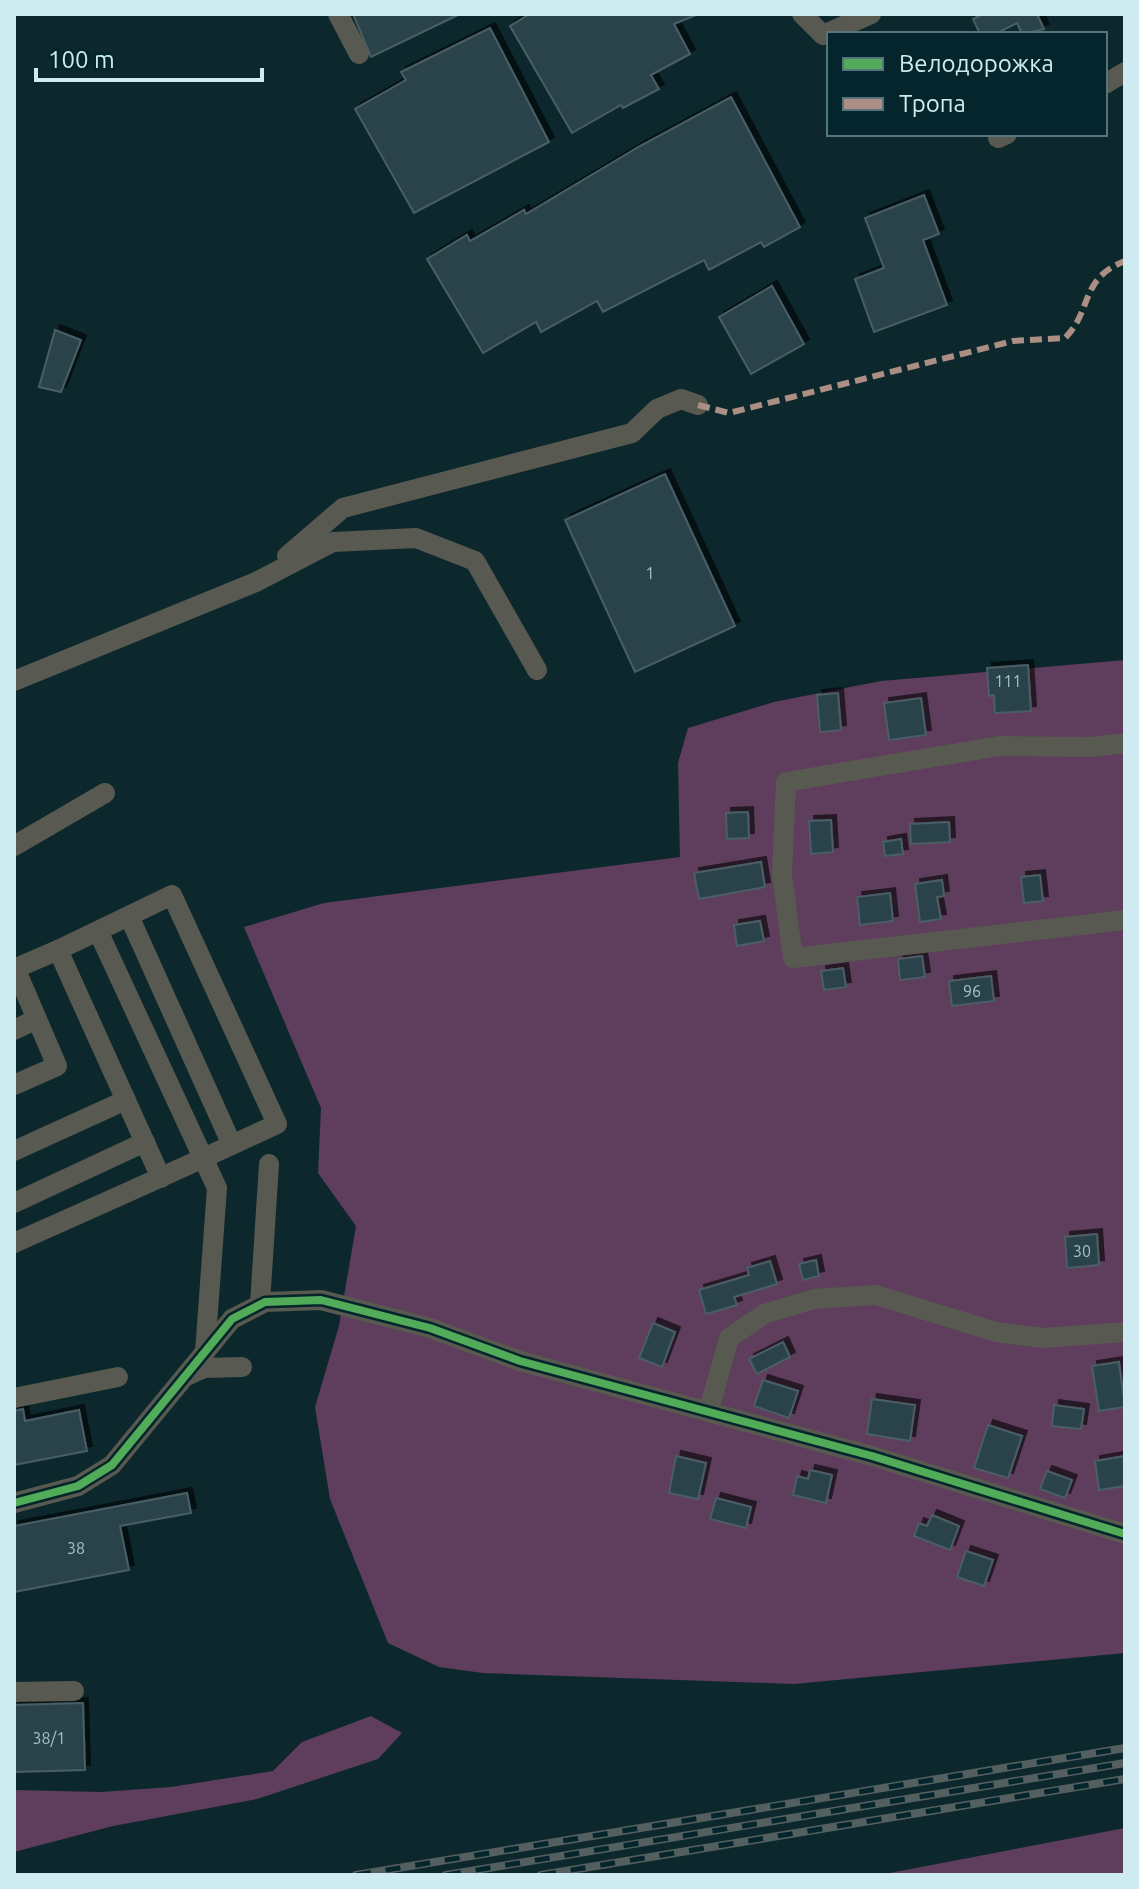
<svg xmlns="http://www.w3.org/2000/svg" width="1139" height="1889" font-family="Ubuntu,sans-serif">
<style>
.green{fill:#5f3d5d}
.building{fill:#2c434a;stroke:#495e65;stroke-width:2;filter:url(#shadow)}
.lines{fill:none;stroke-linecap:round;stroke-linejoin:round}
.minor{stroke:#585950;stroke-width:20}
.rail-casing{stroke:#54605f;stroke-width:8}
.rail{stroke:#05252c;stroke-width:5;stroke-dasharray:15;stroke-linecap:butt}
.quiet{stroke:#ac8f84;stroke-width:6;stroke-dasharray:12 6;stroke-linecap:butt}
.cycleway-casing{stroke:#05252c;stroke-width:13}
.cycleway{stroke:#51ab58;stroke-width:8}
.labels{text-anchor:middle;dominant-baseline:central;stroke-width:6;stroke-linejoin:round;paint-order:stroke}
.number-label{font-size:16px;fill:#a6c1c8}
</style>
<defs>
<filter id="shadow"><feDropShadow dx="5" dy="-5" stdDeviation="0" flood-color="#0009"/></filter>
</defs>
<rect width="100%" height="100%" fill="#0d282d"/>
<g class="green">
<polygon points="1125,660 1125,1653 794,1684 483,1673 439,1667 388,1643 330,1499 315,1407 339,1326 356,1226 318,1173 321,1108 244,927 324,903 680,857 678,763 688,728 774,702 881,681"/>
<polygon points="371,1716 402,1733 378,1759 257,1799 113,1826 14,1852 14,1790 101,1792 171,1787 273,1771 302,1742"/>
<polygon points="1125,1828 1125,1875 879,1875"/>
</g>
<g class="building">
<polygon points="353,14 460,14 371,57"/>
<polygon points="530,14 696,14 696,15 674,24 690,54 651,75 659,89 623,108 621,105 572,133 510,26"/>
<polygon points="983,14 1037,14 1044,29 1022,34 1017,23 995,34 980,34 973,19"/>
<polygon points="490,28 549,142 414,213 355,109 406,80 401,72"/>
<polygon points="731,97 800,227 764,247 761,242 709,270 704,260 603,312 597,301 541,332 536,322 483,353 427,259 467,235 470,241 524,210 526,214 640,146"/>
<polygon points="924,195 939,234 923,240 947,305 874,332 855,279 884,268 865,218"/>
<polygon points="772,286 804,344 751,374 719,317"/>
<polygon points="55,330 81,340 61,392 39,387"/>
<polygon points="665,474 735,626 635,672 565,520"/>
<polygon points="1028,665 1031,711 995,713 994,695 989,696 987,668"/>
<polygon points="838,693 841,730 820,732 817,695"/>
<polygon points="921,698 926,735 889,740 884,703"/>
<polygon points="748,812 749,838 727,839 726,813"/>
<polygon points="831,820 833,852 811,854 809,821"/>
<polygon points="949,822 950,842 911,844 910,824"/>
<polygon points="901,839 903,854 885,856 883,842"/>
<polygon points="761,862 765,887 699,899 694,873"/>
<polygon points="1040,875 1043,901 1024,903 1021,877"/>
<polygon points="942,880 944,896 937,897 941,919 920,922 915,884"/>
<polygon points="890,893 893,921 860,925 857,897"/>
<polygon points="760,921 764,941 737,946 734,925"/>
<polygon points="922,956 925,977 900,980 898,959"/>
<polygon points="843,968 846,987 824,990 821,971"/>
<polygon points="991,976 994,1001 952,1006 949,981"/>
<polygon points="1097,1234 1099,1265 1067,1268 1065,1237"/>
<polygon points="816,1260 819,1276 803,1280 799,1264"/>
<polygon points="770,1261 777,1284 734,1297 737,1305 706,1314 699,1290 749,1275 747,1268"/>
<polygon points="653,1323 675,1332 662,1367 639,1358"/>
<polygon points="783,1342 790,1357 757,1374 749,1359"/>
<polygon points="1119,1362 1125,1407 1099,1411 1092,1366"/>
<polygon points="763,1380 798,1391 789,1418 754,1406"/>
<polygon points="872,1399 915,1405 910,1441 867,1434"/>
<polygon points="1054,1405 1084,1409 1081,1429 1052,1426"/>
<polygon points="23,1409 25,1421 79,1410 87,1451 14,1465 14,1411"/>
<polygon points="988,1425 1022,1436 1008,1478 974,1468"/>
<polygon points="676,1456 706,1463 698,1499 669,1493"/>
<polygon points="1125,1456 1125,1486 1099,1490 1095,1461"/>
<polygon points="810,1470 832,1475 826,1503 793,1495 797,1476 808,1479"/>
<polygon points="1047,1471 1072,1480 1065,1498 1040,1489"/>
<polygon points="187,1493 191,1513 120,1526 129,1570 14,1592 14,1526"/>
<polygon points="716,1498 751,1507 746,1528 710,1519"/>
<polygon points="932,1515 959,1526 950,1550 914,1536 919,1523 927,1526"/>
<polygon points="966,1551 993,1560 984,1586 957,1577"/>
<polygon points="83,1703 85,1770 14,1772 14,1705"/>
</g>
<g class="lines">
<g class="minor">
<polyline points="338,14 359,54"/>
<polyline points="802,14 823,35 871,14"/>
<polyline points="1105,84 1125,72"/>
<polyline points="998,138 1007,134"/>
<polyline points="287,556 343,508 632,433 657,409 681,399 698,405"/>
<polyline points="14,681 256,582 333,542 416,538 475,561 537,670"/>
<polyline points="1125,743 1093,747 1000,746 786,782 782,875 793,958 1125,920"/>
<polyline points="14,846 105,793"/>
<polyline points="129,916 232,1145"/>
<polyline points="98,931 217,1188 205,1352"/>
<polyline points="14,969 58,950"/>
<polyline points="14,1030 37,1019"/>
<polyline points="14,1085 57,1066 15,968"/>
<polyline points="14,1151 126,1100"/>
<polyline points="14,1203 145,1142"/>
<path d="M14,1243C102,1204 190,1165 277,1124L172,895L58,950L161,1178"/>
<polyline points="260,1304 269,1164"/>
<polyline points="186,1376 204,1368 242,1367"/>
<polyline points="14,1398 118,1377"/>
<polyline points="709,1410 729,1338 764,1314 814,1299 876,1295 996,1332 1043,1338 1125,1332"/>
<polyline points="14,1503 78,1486 112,1465 232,1319 265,1302 321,1300 430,1328 520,1361 872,1456 1125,1534"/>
<polyline points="14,1692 74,1691"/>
</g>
<g class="rail-casing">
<g id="rail">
<polyline points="356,1875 1125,1748"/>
<polyline points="446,1875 1125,1763"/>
<polyline points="541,1875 1125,1779"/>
</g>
</g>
<use href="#rail" class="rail"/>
<path class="quiet" d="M698,405L729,413L1013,341L1065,338C1093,310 1079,279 1125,261"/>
<g class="cycleway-casing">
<polyline id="cycleway" points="14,1503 78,1486 112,1465 232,1319 265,1302 321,1300 430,1328 520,1361 872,1456 1125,1534"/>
</g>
<use href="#cycleway" class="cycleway"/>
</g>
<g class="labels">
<g class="number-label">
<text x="650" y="573">1</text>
<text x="1008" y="681">111</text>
<text x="972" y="991">96</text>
<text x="1082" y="1251">30</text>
<text x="76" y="1548">38</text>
<text x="49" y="1738">38/1</text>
</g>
</g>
<rect width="1139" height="1889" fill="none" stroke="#ceebf2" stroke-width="32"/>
<rect x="827" y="32" width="280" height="104" fill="#05252c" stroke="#55747b" stroke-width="2"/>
<rect x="843" y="58" width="40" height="12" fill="#51ab58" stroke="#55747b" stroke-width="2"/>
<text x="899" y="72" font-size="24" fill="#ceebf2">Велодорожка</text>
<rect x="843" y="98" width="40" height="12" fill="#ac8f84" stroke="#55747b" stroke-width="2"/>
<text x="899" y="112" font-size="24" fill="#ceebf2">Тропа</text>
<path d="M36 68v12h226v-12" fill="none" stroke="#ceebf2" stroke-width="4"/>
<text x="48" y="68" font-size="24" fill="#ceebf2" stroke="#05252c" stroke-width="6" paint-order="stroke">100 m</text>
</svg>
